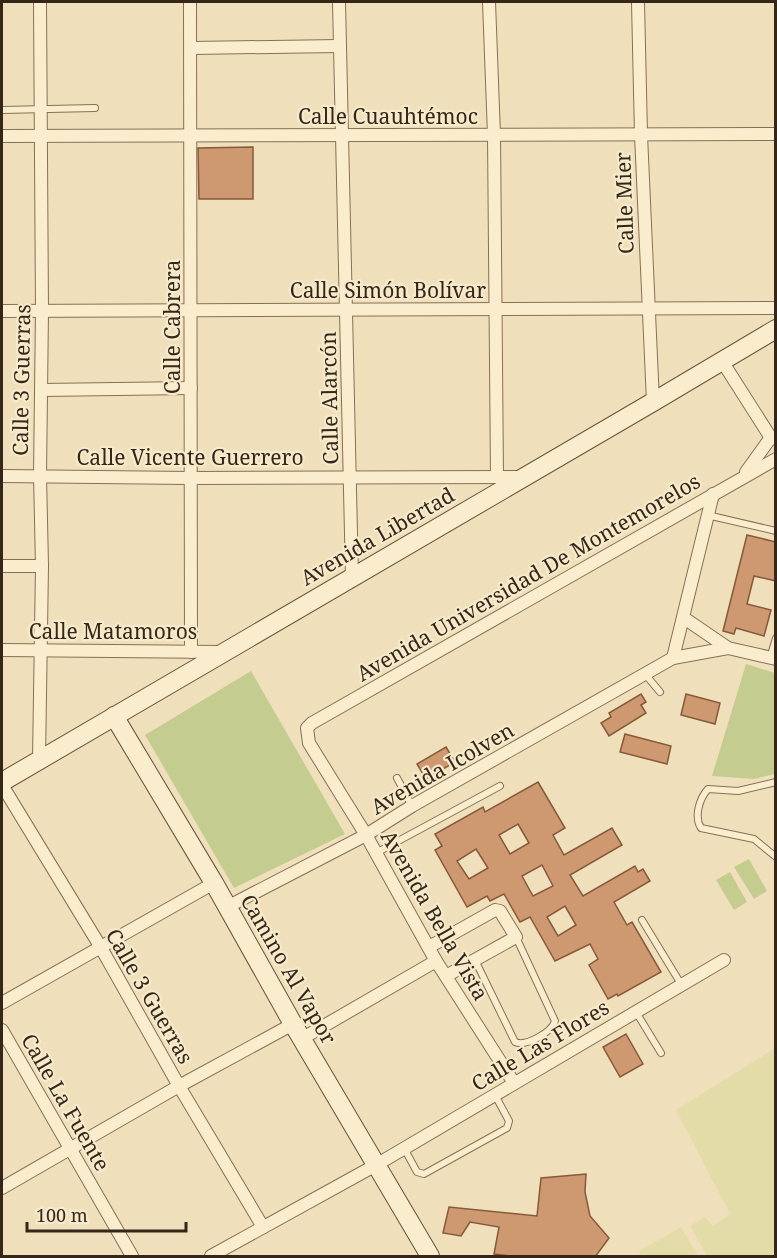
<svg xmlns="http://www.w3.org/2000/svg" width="777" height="1258" font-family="'Noto Serif',serif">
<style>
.farmland{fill:#e4dca8}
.green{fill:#c4cc8f}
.building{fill:#ce9870;stroke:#86593a;stroke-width:1.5;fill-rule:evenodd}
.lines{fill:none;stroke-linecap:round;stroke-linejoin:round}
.lane-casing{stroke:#867055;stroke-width:8}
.street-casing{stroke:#867055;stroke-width:14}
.secondary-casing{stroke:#675138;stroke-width:20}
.lane{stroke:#faedce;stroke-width:6}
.street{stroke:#faedce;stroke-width:12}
.secondary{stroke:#faedce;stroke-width:18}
.labels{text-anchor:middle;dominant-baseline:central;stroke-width:4.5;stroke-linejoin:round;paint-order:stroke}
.street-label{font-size:21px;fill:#34271a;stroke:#f6eacb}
</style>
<rect width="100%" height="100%" fill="#efe0bb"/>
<g class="farmland">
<polygon points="775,1048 775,1256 707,1256 690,1226 705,1217 713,1226 730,1214 676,1110"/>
<polygon points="681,1227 698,1256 641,1256 639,1251"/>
</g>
<g class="green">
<polygon points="746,664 775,673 775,774 754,779 712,776"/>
<polygon points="251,671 345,834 234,888 145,735"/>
<polygon points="749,859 767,891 754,899 734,867"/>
<polygon points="730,872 747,902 734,910 716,880"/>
</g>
<g class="building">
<polygon points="253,147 253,199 199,199 198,148"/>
<polygon points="747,535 776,542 776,581 754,576 747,604 771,610 764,636 736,628 734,634 723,631"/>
<polygon points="641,694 646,702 641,705 646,713 609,736 601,723 611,717 609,713"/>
<polygon points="686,694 720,703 715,724 681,715"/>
<polygon points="625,734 671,746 667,764 620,752"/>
<polygon points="446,747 455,762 426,779 417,764"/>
<path d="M538,782L565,828L553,835L564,855L612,828L622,845L570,875L583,896L635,866L638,872L643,869L650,881L614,902L627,925L632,922L661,972L618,996L617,994L608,999L589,965L598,959L590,944L555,961L530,917L520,922L504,894L490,901L487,896L467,907L435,850L442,846L435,834L483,807L485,812ZM518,824L529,843L510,854L499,835ZM476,849L488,868L469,879L457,861ZM542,865L553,886L533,896L522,876ZM565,906L576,925L558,936L547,917Z"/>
<polygon points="626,1034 643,1064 620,1077 603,1047"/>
<polygon points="586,1174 585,1192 590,1216 609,1238 595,1257 519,1257 494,1254 499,1227 470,1222 461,1236 443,1233 449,1207 537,1216 541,1178"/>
</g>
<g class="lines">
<g class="lane-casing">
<g id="lane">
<polyline points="2,110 95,108"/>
<polyline points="707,515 776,531"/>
<polyline points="770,658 776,638"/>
<polyline points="645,674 660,692"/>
<polyline points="397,778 412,806"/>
<path d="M776,782L738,791L708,789C699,799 694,817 701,828L754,839L776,857"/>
<polyline points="376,853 500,786"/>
<polyline points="642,920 681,984"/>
<path d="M475,960L515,1042C526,1047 552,1032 555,1021L516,937"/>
<polyline points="636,1012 661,1053"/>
<polyline points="404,1148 417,1172 424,1174 507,1128 509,1121 495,1095"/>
</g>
</g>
<g class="street-casing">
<g id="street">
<polyline points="190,2 191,652"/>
<polyline points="339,2 352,578"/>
<polyline points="489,2 494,135 497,477"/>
<polyline points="638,2 641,135 653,402"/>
<polyline points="191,48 339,46"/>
<polyline points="2,136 776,134"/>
<polyline points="2,311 776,308"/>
<polyline points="722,361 771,438"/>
<polyline points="42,390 191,388"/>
<polyline points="746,472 769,440 776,437"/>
<polyline points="2,476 190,478 521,477"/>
<polyline points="2,566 42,566"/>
<polyline points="684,618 728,648"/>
<polyline points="2,650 222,652"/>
<polyline points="673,658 713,494"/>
<polyline points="39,759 42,566 40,475 42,311 40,2"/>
<polyline points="2,785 100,946 179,1086 263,1227"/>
<polyline points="227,907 366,835 412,806 673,658 728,648 776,659"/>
<polyline points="429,947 495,910 500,911 516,937 446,976"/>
<polyline points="2,1003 214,883"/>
<polyline points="2,1030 132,1256"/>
<polyline points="303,1038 436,961"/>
<polyline points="514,1083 436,961 366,835 309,743 307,728 312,723 776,459"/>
<polyline points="2,1188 179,1086 293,1024"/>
<polyline points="211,1256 376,1165 724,960"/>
</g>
</g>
<g class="secondary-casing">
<g id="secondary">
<polyline points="114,716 214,883 293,1024 430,1256"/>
<polyline points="2,782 653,402 776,329"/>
</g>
</g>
<use href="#lane" class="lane"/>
<use href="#street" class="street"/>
<use href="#secondary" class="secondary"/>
</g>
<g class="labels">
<g class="street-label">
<text x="388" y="116">Calle Cuauhtémoc</text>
<text transform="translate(624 203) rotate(-92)">Calle Mier</text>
<text x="388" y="290">Calle Simón Bolívar</text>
<text transform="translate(172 327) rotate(-90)">Calle Cabrera</text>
<text transform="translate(21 380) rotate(-89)">Calle 3 Guerras</text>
<text transform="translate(329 398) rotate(-91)">Calle Alarcón</text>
<text x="190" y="457">Calle Vicente Guerrero</text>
<text transform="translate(377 536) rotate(-30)">Avenida Libertad</text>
<text transform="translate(528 577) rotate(-30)">Avenida Universidad De Montemorelos</text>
<text x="113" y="631">Calle Matamoros</text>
<text transform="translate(442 768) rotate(-30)">Avenida Icolven</text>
<text transform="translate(435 915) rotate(60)">Avenida Bella Vista</text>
<text transform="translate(289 969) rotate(60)">Camino Al Vapor</text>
<text transform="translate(150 996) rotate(60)">Calle 3 Guerras</text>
<text transform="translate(540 1045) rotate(-31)">Calle Las Flores</text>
<text transform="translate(66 1102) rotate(60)">Calle La Fuente</text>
</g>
</g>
<rect width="777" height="1258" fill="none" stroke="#34271a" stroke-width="6"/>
<path d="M27 1222v9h159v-9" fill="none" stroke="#34271a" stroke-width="3"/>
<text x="36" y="1222" font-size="18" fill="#34271a" stroke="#f6eacb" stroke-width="4.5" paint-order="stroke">100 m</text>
</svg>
